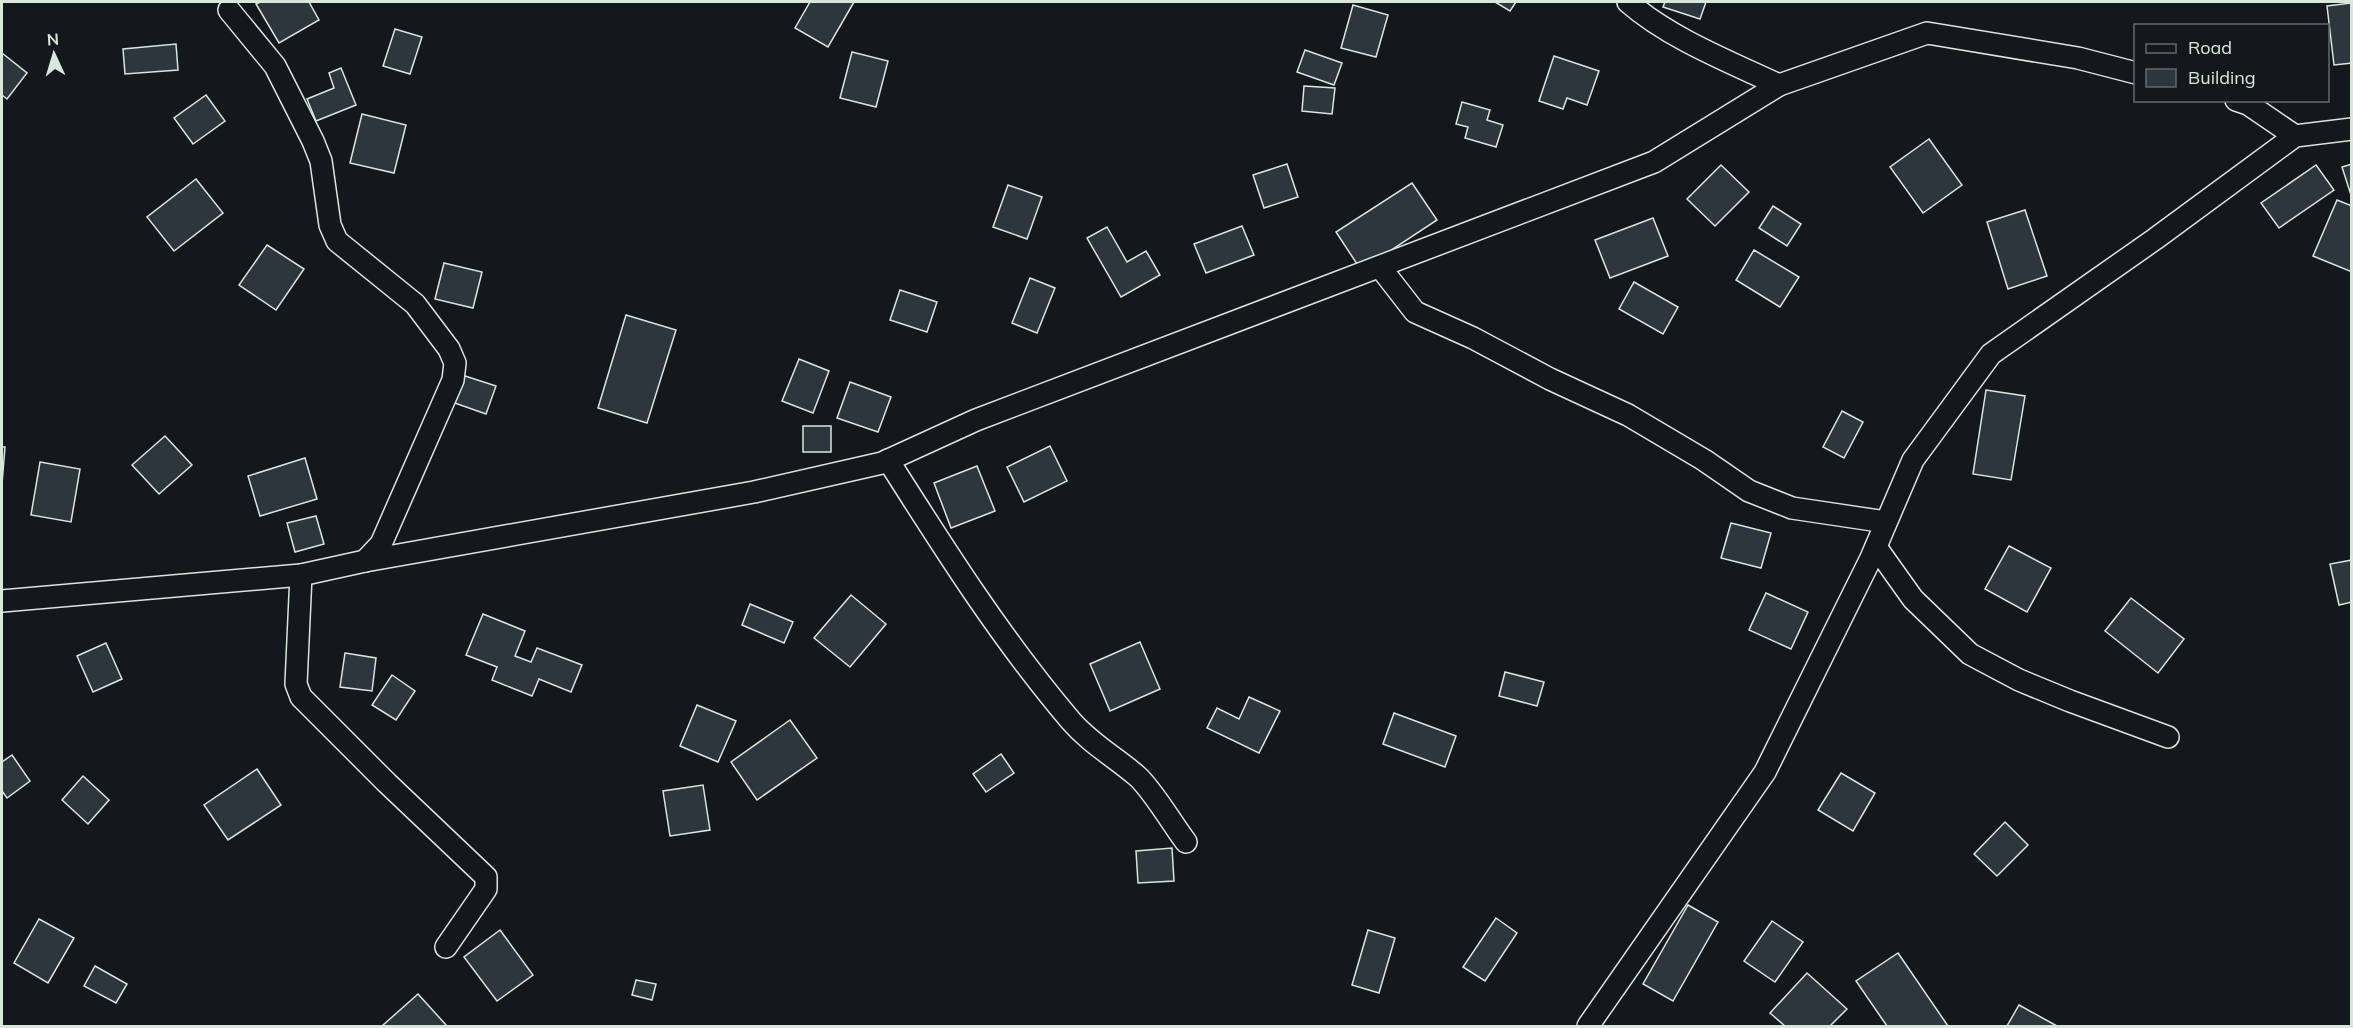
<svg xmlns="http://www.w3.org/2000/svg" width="2353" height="1028" font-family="Mulish,sans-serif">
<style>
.building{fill:#2c363c;stroke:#d8e6dc;stroke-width:1.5}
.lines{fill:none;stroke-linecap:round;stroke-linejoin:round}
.minor-casing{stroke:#d8e6dc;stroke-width:24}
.minor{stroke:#14181c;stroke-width:21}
</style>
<rect width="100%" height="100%" fill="#14181c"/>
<g class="building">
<polygon points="260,2 309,2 319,20 279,43 256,4"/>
<polygon points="810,2 854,2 828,47 795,28"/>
<polygon points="1495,2 1516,2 1510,11"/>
<polygon points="1665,2 1706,2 1700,19 1663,7"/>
<polygon points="2351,3 2352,63 2334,65 2327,6"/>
<polygon points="1353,5 1388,15 1376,57 1341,48"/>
<polygon points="395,29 422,37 410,74 383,66"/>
<polygon points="176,44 178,70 125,74 123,49"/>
<polygon points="1305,50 1342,63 1334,85 1297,72"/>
<polygon points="852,52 888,61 876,107 840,98"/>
<polygon points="2,53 27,73 7,99 2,95"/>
<polygon points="1554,56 1599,71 1587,105 1567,98 1563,109 1539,101"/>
<polygon points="341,68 356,105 316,121 307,99 334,88 329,73"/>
<polygon points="1304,86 1335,88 1332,114 1302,111"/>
<polygon points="206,95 225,121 193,144 174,118"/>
<polygon points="1462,102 1490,110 1487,120 1503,125 1496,147 1465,138 1468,127 1456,124"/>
<polygon points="362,114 406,125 394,173 350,163"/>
<polygon points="1929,139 1962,185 1923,213 1890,167"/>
<polygon points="1287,164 1298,197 1264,208 1253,175"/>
<polygon points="2352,164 2352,195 2351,195 2342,167"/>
<polygon points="1721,165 1749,192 1715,226 1687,199"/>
<polygon points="2316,165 2334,190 2279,228 2261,203"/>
<polygon points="196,179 223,213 174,251 147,217"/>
<polygon points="1412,183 1437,220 1361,270 1336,232"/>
<polygon points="1008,185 1042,197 1027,239 993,227"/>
<polygon points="2337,200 2352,206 2352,272 2313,256"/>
<polygon points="1773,206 1801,224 1787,246 1759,228"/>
<polygon points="2025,210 2047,276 2008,289 1987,222"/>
<polygon points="1653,218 1668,256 1610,278 1595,240"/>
<polygon points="1242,226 1254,255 1206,273 1194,244"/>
<polygon points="1107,227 1127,262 1146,251 1160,275 1121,297 1087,238"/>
<polygon points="267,245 304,269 276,310 239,285"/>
<polygon points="1754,250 1799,277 1780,307 1736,280"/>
<polygon points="444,263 482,272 473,308 435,299"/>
<polygon points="1030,278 1055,288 1037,333 1012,323"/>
<polygon points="1634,282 1678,307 1663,334 1619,309"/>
<polygon points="900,290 937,302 927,332 890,320"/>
<polygon points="626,315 676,330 647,423 598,408"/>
<polygon points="799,359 829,371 813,413 782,401"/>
<polygon points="462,375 496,386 486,414 452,402"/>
<polygon points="850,382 891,397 878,432 837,418"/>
<polygon points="1986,390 2025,396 2011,480 1973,474"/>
<polygon points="1842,411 1863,422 1844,458 1823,447"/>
<rect x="803" y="426" width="28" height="26"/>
<polygon points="165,436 192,465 159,494 132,465"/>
<polygon points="1050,446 1067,481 1024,502 1007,467"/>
<polygon points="2,447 5,447 2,484"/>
<polygon points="305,458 317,499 260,516 248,476"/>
<polygon points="40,462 80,469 71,522 31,515"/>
<polygon points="977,466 995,511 951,528 934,483"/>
<polygon points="316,516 324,544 295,552 287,523"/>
<polygon points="1731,523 1771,533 1761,568 1721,558"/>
<polygon points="2009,546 2051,568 2027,612 1985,589"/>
<polygon points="2352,560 2352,602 2339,605 2330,564"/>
<polygon points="1766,593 1808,612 1791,649 1749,630"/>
<polygon points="851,595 886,624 850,667 814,638"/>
<polygon points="2131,598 2184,639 2158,673 2105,631"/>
<polygon points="750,604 793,622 784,643 742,625"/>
<polygon points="483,614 525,631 515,656 531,662 537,648 582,665 571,692 539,679 532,696 492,680 497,667 466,655"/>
<polygon points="1140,642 1160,689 1110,711 1090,664"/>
<polygon points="106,643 122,679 93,692 77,656"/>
<polygon points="345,653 376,658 372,691 340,687"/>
<polygon points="1505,672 1544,682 1537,706 1499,696"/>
<polygon points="392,675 415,691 396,720 372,705"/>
<polygon points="1249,697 1280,711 1259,753 1207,728 1217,708 1239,719"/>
<polygon points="697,705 736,721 718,762 680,746"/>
<polygon points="1394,713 1456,736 1445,767 1383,744"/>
<polygon points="790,720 817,758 757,800 731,762"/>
<polygon points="1001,754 1014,773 986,792 973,774"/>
<polygon points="12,755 30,781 7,798 2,791 2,762"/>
<polygon points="257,769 281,805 228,840 204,805"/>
<polygon points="1841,773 1875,793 1853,831 1818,810"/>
<polygon points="83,776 109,800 88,824 62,800"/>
<polygon points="703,785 710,830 670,836 663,791"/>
<polygon points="2005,822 2028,845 1997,876 1974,854"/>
<polygon points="1172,848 1174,881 1138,883 1136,851"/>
<polygon points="1688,905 1718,922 1673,1001 1643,984"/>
<polygon points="1496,918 1517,933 1485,981 1463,967"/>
<polygon points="39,919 74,938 48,983 14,963"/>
<polygon points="1772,921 1803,942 1775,982 1744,961"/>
<polygon points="500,930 533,975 497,1001 464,957"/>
<polygon points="1368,930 1395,938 1379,993 1352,985"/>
<polygon points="1898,953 1948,1026 1887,1026 1856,981"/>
<polygon points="95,966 127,984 116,1003 84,986"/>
<polygon points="1807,973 1847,1009 1830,1026 1785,1026 1770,1013"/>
<polygon points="636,980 656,984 652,1000 632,995"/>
<polygon points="418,994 447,1026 382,1026"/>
<polygon points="2019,1005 2057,1026 2007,1026"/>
</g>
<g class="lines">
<g class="minor-casing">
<g id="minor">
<path d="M1628,2C1669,38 1730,62 1779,85"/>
<polyline points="229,10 275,66 313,141 321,161 330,225 337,241 415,304 449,349 455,363 453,380 381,544 365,561"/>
<polyline points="2236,100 2248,104 2295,136"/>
<polyline points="1380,267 1415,312 1473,338 1550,379 1628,415 1704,460 1749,491 1792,508 1886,522"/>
<path d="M888,460C945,550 1002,640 1071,721C1091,744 1115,757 1137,776C1152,789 1173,825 1186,842"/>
<polyline points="1876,547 1913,599 1970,654 2019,680 2070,701 2168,737"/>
<polyline points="301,575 296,684 301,697 387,783 486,877 486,889 446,947"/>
<polyline points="2,601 301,575 365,561 754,492 882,463 976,420 1654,162 1779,85 1927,33 2078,58 2136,73"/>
<polyline points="1588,1026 1765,772 1871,558 1913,460 1991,354 2155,239 2295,136 2352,129"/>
</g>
</g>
<use href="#minor" class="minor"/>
</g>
<rect width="2353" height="1028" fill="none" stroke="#d8e6dc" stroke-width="6"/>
<rect x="2134" y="24" width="195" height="78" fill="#14181c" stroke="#626a69" stroke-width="1.5"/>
<rect x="2146" y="44" width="30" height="9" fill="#14181c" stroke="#626a69" stroke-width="1.5"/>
<text x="2188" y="54" font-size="18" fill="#d8e6dc">Road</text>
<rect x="2146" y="69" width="30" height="18" fill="#2c363c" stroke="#626a69" stroke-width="1.5"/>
<text x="2188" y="84" font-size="18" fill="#d8e6dc">Building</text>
<g transform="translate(54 54) rotate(356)" stroke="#14181c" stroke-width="4.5" paint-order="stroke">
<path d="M0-4.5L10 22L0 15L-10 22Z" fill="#d8e6dc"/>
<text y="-9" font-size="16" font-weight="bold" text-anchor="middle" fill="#d8e6dc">N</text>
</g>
</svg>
